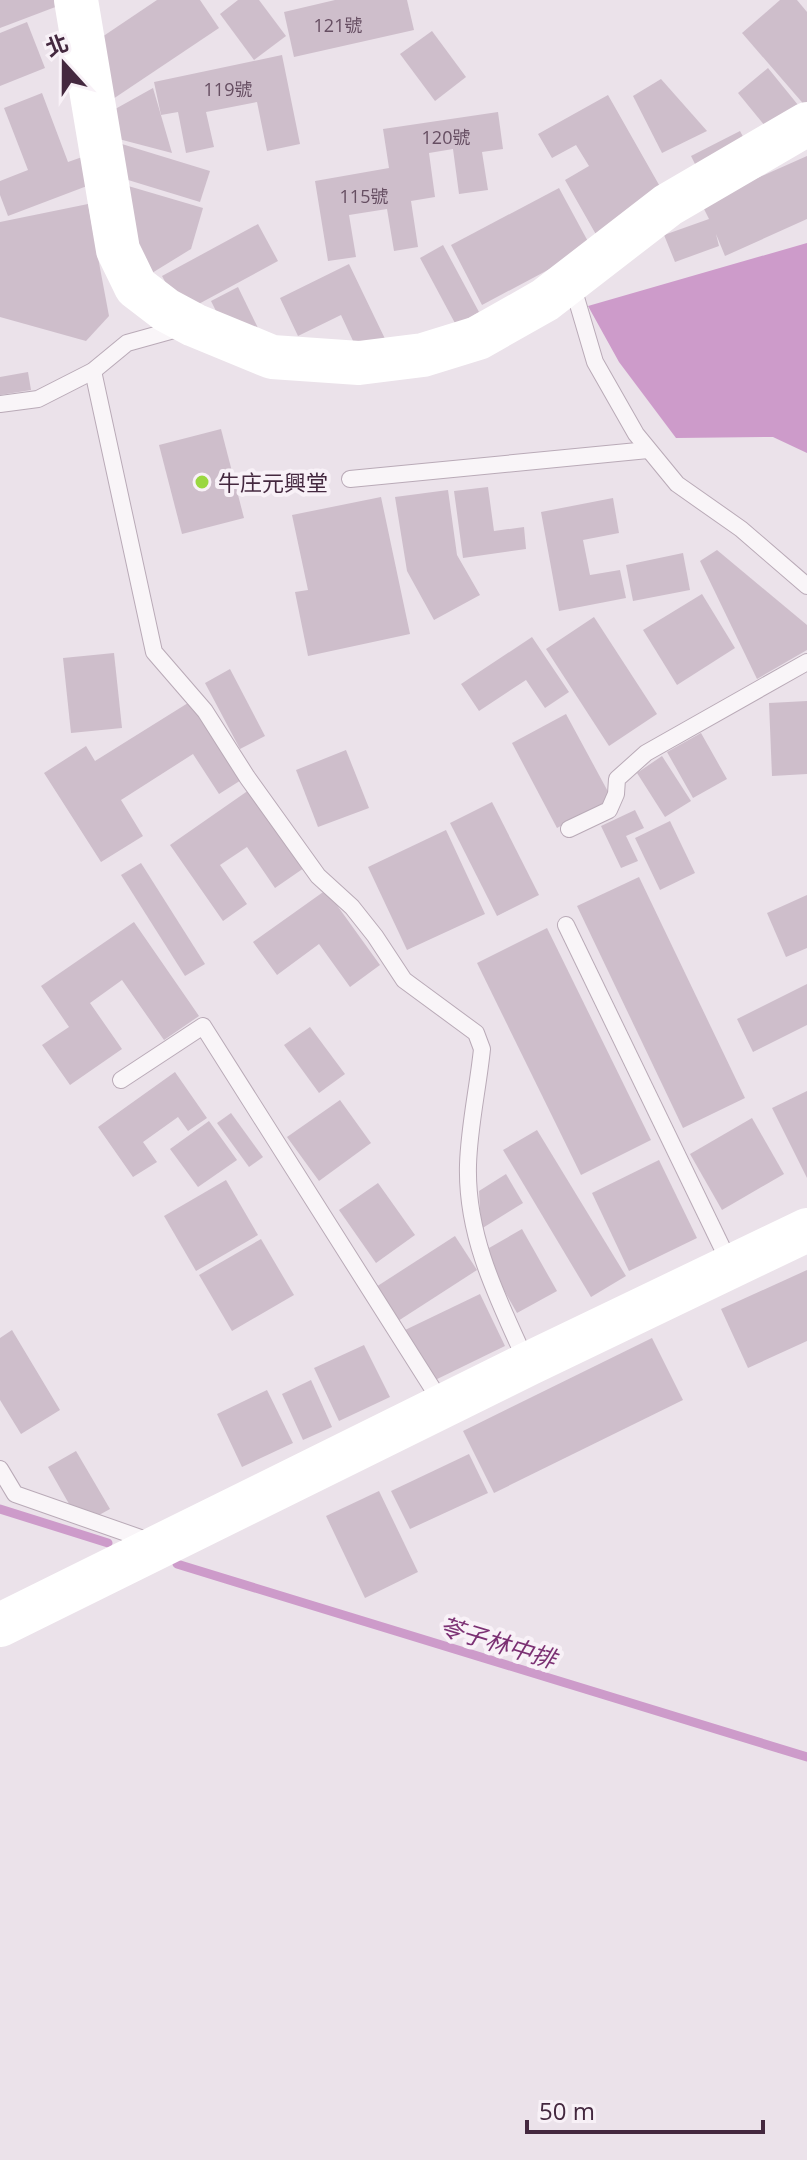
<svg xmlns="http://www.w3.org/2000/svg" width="807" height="2160" font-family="'Open Sans','Noto Sans TC',sans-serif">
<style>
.water{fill:#cd9bca}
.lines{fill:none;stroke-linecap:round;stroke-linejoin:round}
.stream{stroke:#cd9bca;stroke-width:9}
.building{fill:#cebecb}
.lane-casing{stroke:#b9aab7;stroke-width:18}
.lane{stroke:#f9f5f8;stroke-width:16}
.secondary{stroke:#fff;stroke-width:44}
.poi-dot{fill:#9ad740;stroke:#f8f1f7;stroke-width:3}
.labels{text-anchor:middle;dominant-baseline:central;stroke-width:8;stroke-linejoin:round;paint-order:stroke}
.number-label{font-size:18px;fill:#664e62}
.poi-label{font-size:22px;fill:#44283f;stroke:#f8f1f7;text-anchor:start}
.water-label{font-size:24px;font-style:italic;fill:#7b3073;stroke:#f8f1f7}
</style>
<rect width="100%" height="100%" fill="#ebe2ea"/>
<polygon class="water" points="807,243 807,453 773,437 676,438 619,362 588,306"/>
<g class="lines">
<g class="stream">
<polyline points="0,1509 108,1543"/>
<polyline points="177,1564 807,1757"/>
</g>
</g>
<g class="building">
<polygon points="0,0 58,0 58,6 0,28"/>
<polygon points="157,0 200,0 219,28 107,103 99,39"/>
<polygon points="238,0 259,0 286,36 254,60 220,14"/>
<polygon points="335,0 407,0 414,30 294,57 284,12"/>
<polygon points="780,0 797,0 807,12 807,108 742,33"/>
<polygon points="27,22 45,68 0,86 0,33"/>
<polygon points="432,31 466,77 435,101 400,54"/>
<polygon points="282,55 300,144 267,151 257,102 206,112 214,147 186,153 178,112 161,115 154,82"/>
<polygon points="768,68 807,116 779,143 738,93"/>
<polygon points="661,79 707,131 662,153 633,96"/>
<polygon points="153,88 172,153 111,137 108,113"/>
<polygon points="42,93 68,162 85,156 87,186 8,216 0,195 0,181 28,170 4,108"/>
<polygon points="608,95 671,206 602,245 565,180 589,166 576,145 552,158 538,134"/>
<polygon points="498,112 503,149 482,152 488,190 459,194 453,149 429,153 435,197 411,201 418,247 394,251 387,209 349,215 356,257 328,261 315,181 389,168 383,129"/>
<polygon points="740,131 757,163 707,188 691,156"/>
<polygon points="112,141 210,171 200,202 115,176"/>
<polygon points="807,156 807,219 725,256 716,234 719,246 675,262 664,235 709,219 701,203"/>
<polygon points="118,183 203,208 191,249 139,281"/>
<polygon points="559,188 591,247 482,305 451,245"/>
<polygon points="88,204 109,316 86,341 0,317 0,222"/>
<polygon points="258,224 278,261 182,313 162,276"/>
<polygon points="443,245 479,312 456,325 420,258"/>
<polygon points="349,264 387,343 360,356 341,315 298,336 280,298"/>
<polygon points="238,287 258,328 231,341 211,301"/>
<polygon points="28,372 31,390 0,395 0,377"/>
<polygon points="221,429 244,518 182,534 159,445"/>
<polygon points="488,487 494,531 524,527 526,549 463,558 454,491"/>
<polygon points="448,490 457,555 480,595 434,620 407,571 395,497"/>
<polygon points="381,497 410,634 308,656 295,592 308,590 292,515"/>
<polygon points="613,498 619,533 583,540 590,575 620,570 626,598 559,611 541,512"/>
<polygon points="717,550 807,625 807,650 757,679 700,561"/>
<polygon points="683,553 690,590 633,601 626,565"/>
<polygon points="702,594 735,648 677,685 643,630"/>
<polygon points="594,617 657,714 609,746 546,649"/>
<polygon points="532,637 569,692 545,708 526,680 479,711 461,684"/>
<polygon points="114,653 122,728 71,733 63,658"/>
<polygon points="230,669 265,736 240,749 205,683"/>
<polygon points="196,698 246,777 219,794 193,754 121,800 143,836 101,862 44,773 86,746 95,761"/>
<polygon points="807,701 807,774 772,776 769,703"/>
<polygon points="566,714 612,799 557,828 512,743"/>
<polygon points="701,733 727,779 693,798 667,752"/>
<polygon points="346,750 369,808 318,827 296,770"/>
<polygon points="662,756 691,801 665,817 637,773"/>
<polygon points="249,790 304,868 275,888 247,847 220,865 247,904 223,921 170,845"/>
<polygon points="492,802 539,895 497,916 450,823"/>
<polygon points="635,810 644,828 626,836 638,861 621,868 601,826"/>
<polygon points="670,821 695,873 660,890 635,838"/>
<polygon points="446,830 485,914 407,950 368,867"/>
<polygon points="141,863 205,964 185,976 121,875"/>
<polygon points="639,877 745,1098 683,1128 577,906"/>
<polygon points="326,890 380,965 350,987 319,944 277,975 253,942"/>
<polygon points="807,895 807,948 786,957 767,913"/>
<polygon points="134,922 199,1016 164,1040 122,980 90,1003 122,1049 70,1085 42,1045 69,1027 41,986"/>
<polygon points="547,928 651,1140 581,1175 477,963"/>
<polygon points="807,984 807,1025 753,1052 737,1019"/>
<polygon points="310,1027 345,1074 319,1093 284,1045"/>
<polygon points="175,1072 207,1118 188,1131 178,1117 143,1142 157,1162 133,1177 98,1127"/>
<polygon points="807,1091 807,1178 772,1108"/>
<polygon points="340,1100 371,1143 319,1181 287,1137"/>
<polygon points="231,1113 263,1157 249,1167 217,1123"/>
<polygon points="752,1118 784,1174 722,1210 690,1154"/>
<polygon points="209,1121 237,1160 198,1187 170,1149"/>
<polygon points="537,1130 626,1276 591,1297 503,1150"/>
<polygon points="659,1160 697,1238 629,1271 592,1193"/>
<polygon points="506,1174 523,1203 481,1229 479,1191"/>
<polygon points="226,1180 258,1235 196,1271 164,1216"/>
<polygon points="378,1183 415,1235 376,1263 339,1210"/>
<polygon points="522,1229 557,1291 517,1313 482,1252"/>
<polygon points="455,1236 477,1270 398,1321 376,1287"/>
<polygon points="261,1239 294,1295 232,1331 199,1275"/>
<polygon points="807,1270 807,1341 748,1368 721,1309"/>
<polygon points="480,1294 505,1346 429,1383 403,1331"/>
<polygon points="12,1330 60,1410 21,1434 0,1400 0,1338"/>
<polygon points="652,1338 683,1400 494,1493 463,1431"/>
<polygon points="364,1345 390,1397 339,1421 314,1368"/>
<polygon points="311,1380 332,1427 303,1440 282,1394"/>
<polygon points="267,1390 293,1443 242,1467 217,1414"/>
<polygon points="76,1451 110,1509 81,1525 48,1467"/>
<polygon points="469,1454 488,1493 410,1529 391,1491"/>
<polygon points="379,1491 418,1572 365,1598 326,1516"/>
</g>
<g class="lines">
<g class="lane-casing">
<g id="lane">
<polyline points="572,284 595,362 636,434 677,484 741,529 807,586"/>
<path d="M93,371L154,652L205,711L247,777L318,876L352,907L375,936L404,980L476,1033L482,1049C478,1088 469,1127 468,1165C466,1237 498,1299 527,1363"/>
<polyline points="0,404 38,399 93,371 127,343 181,328"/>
<polyline points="350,479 648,450"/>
<polyline points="569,829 609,810 616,794 617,779 646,753 807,662"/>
<polyline points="566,925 731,1266"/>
<polyline points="121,1080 203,1026 443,1405"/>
<polyline points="0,1469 15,1494 152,1542"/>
</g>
</g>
<use href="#lane" class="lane"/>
<g class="secondary">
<polyline points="76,0 118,250 136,287 166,310 194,325 272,357 359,363 423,355 478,338 545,300 668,205 807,124"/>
<polyline points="0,1625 528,1364 807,1230"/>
</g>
</g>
<circle class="poi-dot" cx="202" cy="482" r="8"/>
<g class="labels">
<g class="number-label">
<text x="338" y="25">121號</text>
<text x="228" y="89">119號</text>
<text x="446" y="137">120號</text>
<text x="364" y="196">115號</text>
</g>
<g class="poi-label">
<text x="218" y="482">牛庄元興堂</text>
</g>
<g class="water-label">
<text transform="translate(498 1642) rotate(17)">苓子林中排</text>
</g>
</g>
<g transform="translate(64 64) rotate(339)" stroke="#f8f1f7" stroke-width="6" paint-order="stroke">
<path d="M0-6L14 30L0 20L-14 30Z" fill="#44283f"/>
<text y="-12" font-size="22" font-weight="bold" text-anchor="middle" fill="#44283f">北</text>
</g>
<path d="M527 2120v12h236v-12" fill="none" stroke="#44283f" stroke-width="4"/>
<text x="539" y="2120" font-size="24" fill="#44283f" stroke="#f8f1f7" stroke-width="6" paint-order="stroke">50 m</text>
</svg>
